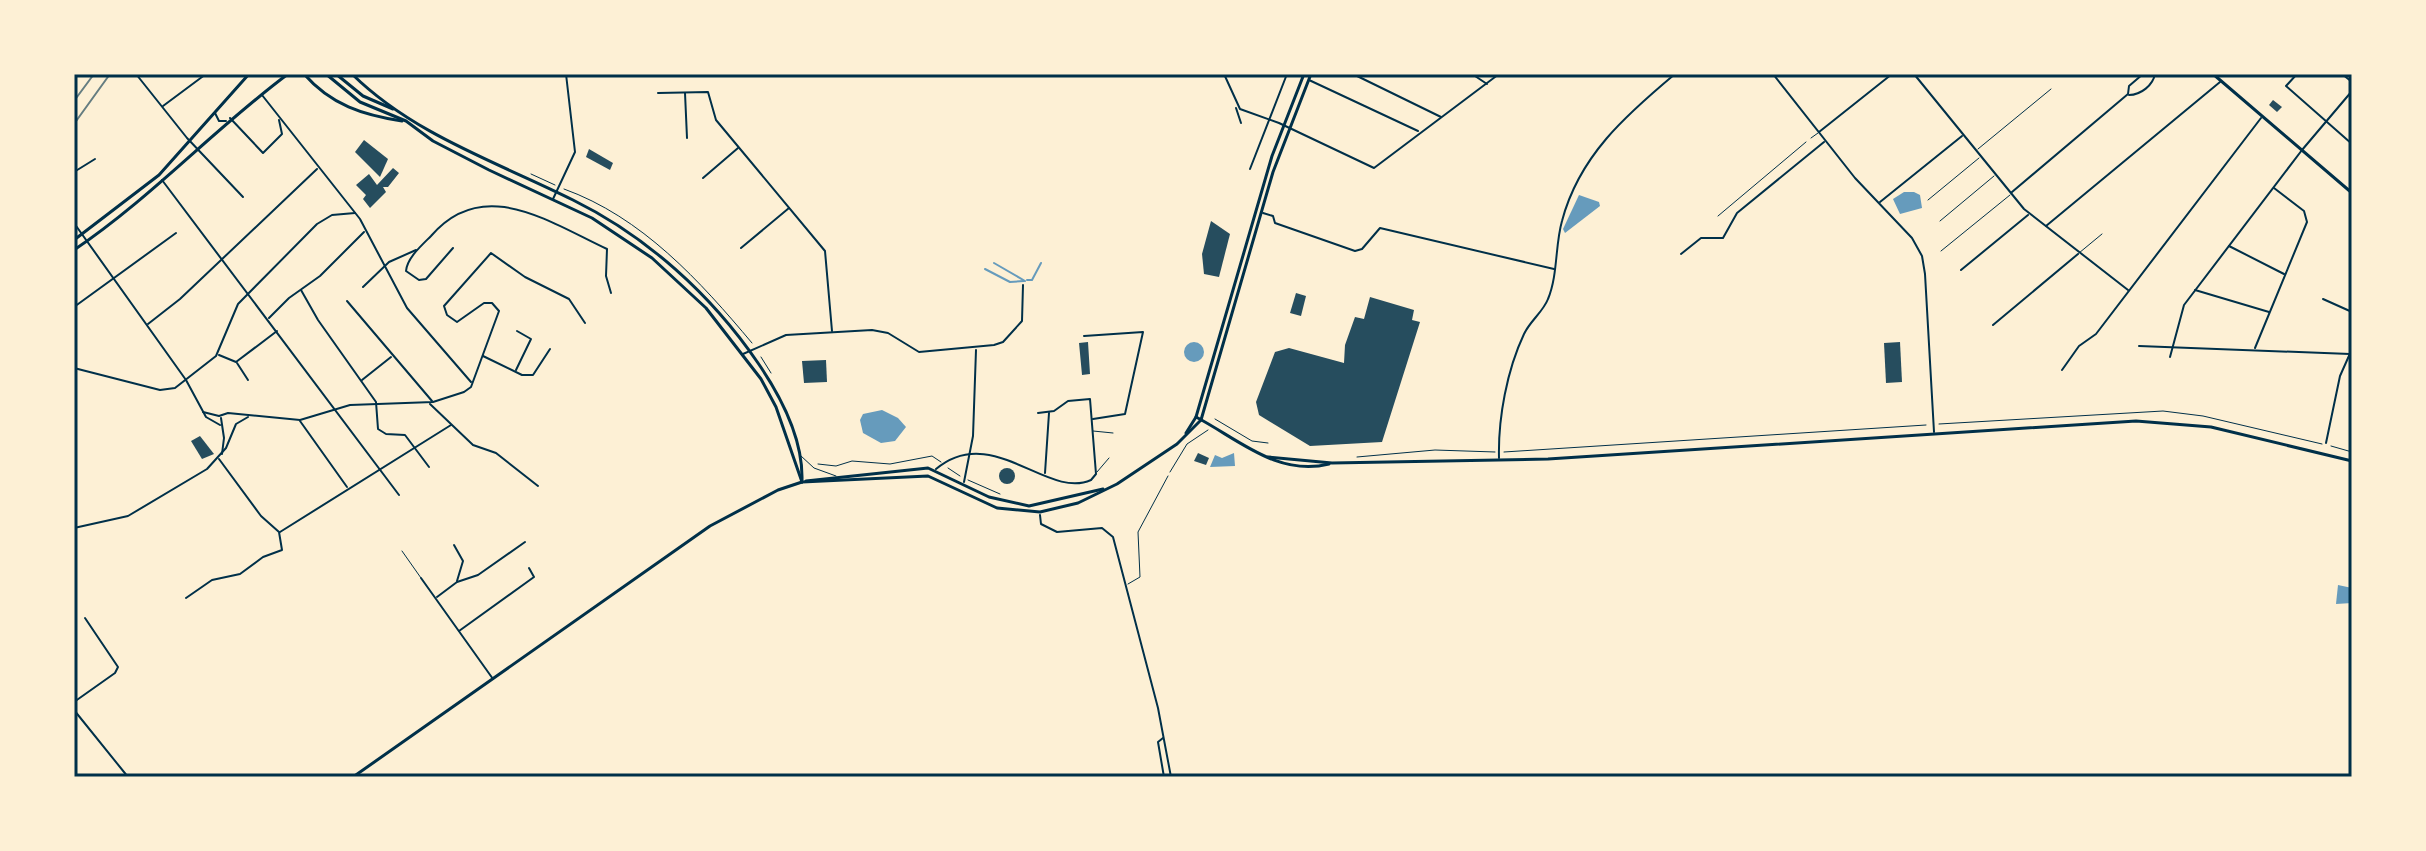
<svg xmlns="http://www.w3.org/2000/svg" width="2426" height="851" font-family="Manrope,sans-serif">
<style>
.water{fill:#669bbc}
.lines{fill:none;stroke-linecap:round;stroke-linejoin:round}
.stream{stroke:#669bbc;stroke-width:2}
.building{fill:#264d5e}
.path{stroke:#003049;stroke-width:1}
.service{stroke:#003049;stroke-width:1}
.minor{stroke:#003049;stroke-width:2}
.tertiary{stroke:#003049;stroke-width:3}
.secondary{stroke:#003049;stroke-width:3}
.rail{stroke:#657d81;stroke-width:2}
.neatline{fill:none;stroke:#003049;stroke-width:3}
</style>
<rect width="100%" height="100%" fill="#fdf0d5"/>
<g class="water">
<polygon points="1914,192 1920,195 1922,208 1900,214 1893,199 1904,192"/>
<polygon points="1579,195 1599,202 1600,206 1565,233 1563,229"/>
<circle cx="1194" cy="352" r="10"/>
<polygon points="882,410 898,418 906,427 895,441 881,443 863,433 860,420 863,414"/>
<polygon points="1234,453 1235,466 1210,467 1215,455 1222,458"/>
<polygon points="2338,585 2352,588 2352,603 2336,604"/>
</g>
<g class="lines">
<g class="stream">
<polyline points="994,263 1025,281"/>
<polyline points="985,269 1010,282 1024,281"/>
<polyline points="1027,280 1032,280 1041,263"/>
</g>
</g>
<g class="building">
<polygon points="2273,100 2282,107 2277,112 2269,105"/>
<polygon points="364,140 388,159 380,177 355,152"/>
<polygon points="589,149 613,163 610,170 586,157"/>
<polygon points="393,168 399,173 388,187 383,187 386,192 370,208 363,199 366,195 356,185 369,174 377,185"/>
<polygon points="1211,221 1230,234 1219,277 1204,274 1202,254"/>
<polygon points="1296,293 1306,296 1301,316 1290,313"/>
<polygon points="1370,297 1414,310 1412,320 1420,322 1382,442 1310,446 1259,415 1256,402 1275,352 1289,348 1344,363 1345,345 1355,317 1364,319"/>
<polygon points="1088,342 1090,374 1082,375 1079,343"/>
<polygon points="1900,342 1902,382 1886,383 1884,343"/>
<polygon points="826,360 827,382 804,383 802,361"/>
<polygon points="200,436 214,454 202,459 191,441"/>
<polygon points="1198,453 1209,458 1206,465 1194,461"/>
<circle cx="1007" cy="476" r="8"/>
</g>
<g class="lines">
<g class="path">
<polyline points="531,174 555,185"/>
<path d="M564,189C642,217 700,281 752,343"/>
<polyline points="1718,216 1806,142"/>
<polyline points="761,357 771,373"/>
<polyline points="1215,419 1252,441 1268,443"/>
<polyline points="1939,424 2163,411 2203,416 2322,444"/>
<polyline points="2331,446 2352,452"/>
<polyline points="1504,452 1926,425"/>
<polyline points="1357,457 1435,450 1495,452"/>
<polyline points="818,464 836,466 852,461 890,464 932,456 941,462"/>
<polyline points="948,468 960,476"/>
<polyline points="1170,472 1187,444 1208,430"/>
<polyline points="968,480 1000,494"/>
</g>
<g class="service">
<polyline points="1811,138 1818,133"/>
<polyline points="1978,149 2051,89"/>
<polyline points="1928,200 1979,158"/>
<polyline points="1940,221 1994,176"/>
<polyline points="1941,251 2010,195"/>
<polyline points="2079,253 2102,234"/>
<polyline points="1093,431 1113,433"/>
<polyline points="801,456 814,468 836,476"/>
<polyline points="1097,472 1109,458"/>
<polyline points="402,551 421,578"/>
<polyline points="1128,584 1140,577 1138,532 1168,476"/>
</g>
<g class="minor">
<polyline points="136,74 187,138 243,197"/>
<polyline points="1224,74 1240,109 1279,123 1374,168 1499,74"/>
<polyline points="1353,74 1441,117"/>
<polyline points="1472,74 1487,84"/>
<polyline points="1773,74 1855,178 1912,238 1922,256 1925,274 1934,432"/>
<polyline points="1914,74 2024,209 2128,290"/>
<polyline points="2297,74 2286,86 2352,144"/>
<polyline points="2342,74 2352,82"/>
<polyline points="1309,80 1418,131"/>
<polyline points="658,93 708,92 716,120 825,251 832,331"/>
<polyline points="685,93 687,138"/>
<polyline points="262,95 360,219 407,308 471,382"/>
<path d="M2129,95C2141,95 2153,85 2155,74"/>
<polyline points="163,106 206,74"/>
<polyline points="1236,108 1241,123"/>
<polyline points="215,113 219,121 226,121"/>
<polyline points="230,118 263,153 282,134 279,120"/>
<polyline points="1819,132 1892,74"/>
<polyline points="1250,169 1287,74"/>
<polyline points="74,172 95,159"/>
<polyline points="703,178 738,148"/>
<polyline points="162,180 399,495"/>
<polyline points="2012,192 2128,94 2129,86 2143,74"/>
<polyline points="553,199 575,152 566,74"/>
<polyline points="1880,202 1962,136"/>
<polyline points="1263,213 1273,216 1275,223 1355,251 1362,249 1380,228 1554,269"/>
<polyline points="74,223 186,380 206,417 220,425"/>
<polyline points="2046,226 2220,82"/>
<polyline points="2229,246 2284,274"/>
<path d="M453,248L426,279L419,280L406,271C407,258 422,245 431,236C483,175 549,222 607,249L606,276L611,293"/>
<polyline points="741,248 789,208"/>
<polyline points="1681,254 1701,238 1723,238 1737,213 1824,142"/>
<polyline points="1961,270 2028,215"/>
<polyline points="363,287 389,262 416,250"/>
<polyline points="301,290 318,320 376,402 378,429 386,434 405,435 429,467"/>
<polyline points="2195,290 2269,312"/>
<polyline points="2323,299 2352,312"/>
<polyline points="347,301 432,401"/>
<polyline points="74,307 176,233"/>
<polyline points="269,318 289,298 320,276 364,232"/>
<polyline points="148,324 180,299 317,169"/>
<polyline points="1993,325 2078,254"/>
<polyline points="1084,336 1143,332 1125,414 1093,419"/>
<polyline points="2139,346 2350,354"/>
<polyline points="2255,348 2307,222 2304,211 2274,188"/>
<polyline points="743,354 786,335 872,330 888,333 919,352 994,345 1003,342 1022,321 1023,285"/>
<polyline points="219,355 236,362 277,331"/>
<polyline points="483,356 522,375 533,375 550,349"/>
<polyline points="2170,357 2184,305 2302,150 2352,91"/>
<polyline points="237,363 248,380"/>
<polyline points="74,368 160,390 175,388 216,356 238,304 317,224 332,215 355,213"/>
<polyline points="516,370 531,339 517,331"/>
<polyline points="2062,370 2079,346 2096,334 2261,118"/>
<polyline points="362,380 391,357"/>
<polyline points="430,404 473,445 496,453 538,486"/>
<polyline points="203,412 219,416 228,413 300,420 350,405 433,402 464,392 471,387 499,311 492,303 484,303 457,322 447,315 444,306 491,253 525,277 569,299 585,323"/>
<polyline points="221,418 224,438 222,454"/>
<polyline points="300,421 347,487"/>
<polyline points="2326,443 2340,376 2352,349"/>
<path d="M1499,458C1498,418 1507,370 1524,334C1530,321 1543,312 1548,299C1558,275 1555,245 1562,221C1579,156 1626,115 1675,74"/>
<path d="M936,469C992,422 1047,500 1091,480L1096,474L1090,399L1068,401L1054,411L1038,413"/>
<polyline points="1045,473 1049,413"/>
<polyline points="964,482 973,436 976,350"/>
<polyline points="1040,515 1041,524 1057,532 1102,528 1113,537 1158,708 1171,777"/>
<polyline points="74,528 128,516 207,469 226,448 236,424 248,417"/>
<polyline points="280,532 451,425"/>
<polyline points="454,545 463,561 457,581"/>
<polyline points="421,578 493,679"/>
<polyline points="437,597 457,582 478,575 525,542"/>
<polyline points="186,598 212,580 240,574 263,557 282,550 279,532 261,516 219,459"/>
<polyline points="459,631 534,577 529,568"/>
<polyline points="74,702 115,673 118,667 85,618"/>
<polyline points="74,710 128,777"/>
<polyline points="1163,738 1158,742 1164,777"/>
</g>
<g class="tertiary">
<polyline points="2213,74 2352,193"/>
<polyline points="74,240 159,175 249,74"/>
<path d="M74,250C151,198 214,129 288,74"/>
<polyline points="1196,417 1272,156 1304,74"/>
<polyline points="1201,420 1273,172 1311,74"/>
<polyline points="353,777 710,526 778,490 802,482"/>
</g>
<g class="secondary">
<path d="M304,74C331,105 363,115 402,121"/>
<polyline points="326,74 360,102 406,121 433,141 489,170 592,218 652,258 706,308 761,379 776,407 802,482"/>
<polyline points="336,74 363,96 393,109"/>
<path d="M352,74C414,135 497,162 573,200C646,236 711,294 758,363C780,395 803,439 802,480"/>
<path d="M1186,433L1196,417C1238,439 1278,477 1329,464"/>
<polyline points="1268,457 1332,463 1548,459 2136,421 2211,427 2352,461"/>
<polyline points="806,481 928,468 989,497 1029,506 1103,489"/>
<polyline points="802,482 928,476 997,508 1040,512 1078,503 1117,484 1177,444 1201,420"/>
</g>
<g class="rail">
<polyline points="74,101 94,74"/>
<polyline points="74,124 110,74"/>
</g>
</g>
<rect width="2426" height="851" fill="none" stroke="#fdf0d5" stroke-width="152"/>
<rect x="76" y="76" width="2274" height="699" class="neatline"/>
</svg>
